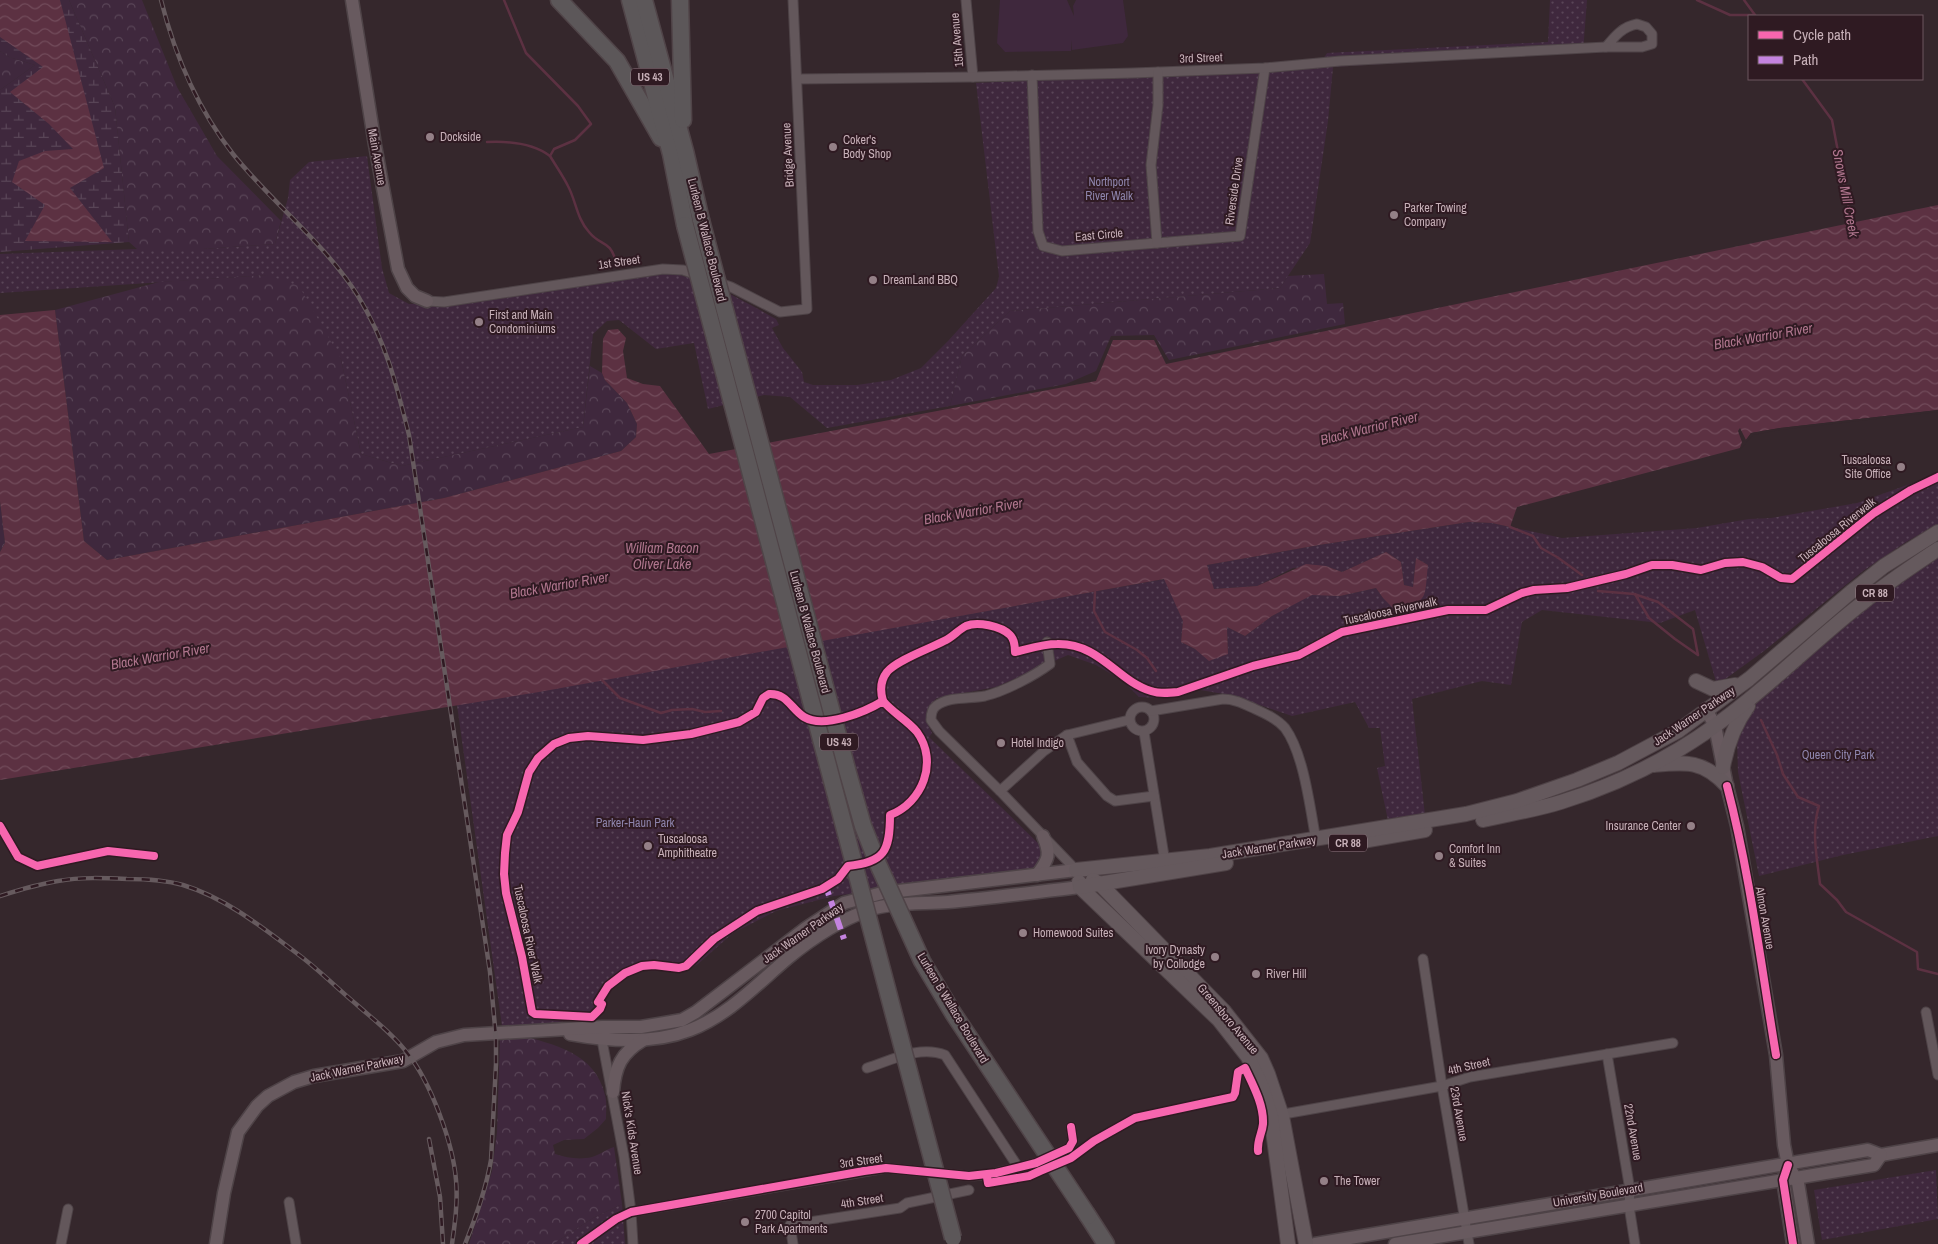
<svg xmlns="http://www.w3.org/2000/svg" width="1938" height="1244" font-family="'Archivo Narrow',sans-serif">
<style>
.grass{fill:url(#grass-dots)}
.forest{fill:url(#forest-crowns)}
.wetland{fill:url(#wetland-marsh)}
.garden{fill:#3f283d}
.water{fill:url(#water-waves)}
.pier{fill:#35272c}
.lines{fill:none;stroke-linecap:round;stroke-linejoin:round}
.stream{stroke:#5c3142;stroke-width:2.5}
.street-casing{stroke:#4e4347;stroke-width:11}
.secondary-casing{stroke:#4e4347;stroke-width:15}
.primary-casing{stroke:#4e4246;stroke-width:16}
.highway-casing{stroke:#504448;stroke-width:19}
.street{stroke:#63575b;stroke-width:9}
.secondary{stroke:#685a5f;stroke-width:12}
.primary{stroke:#65595d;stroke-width:14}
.highway{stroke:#5c5759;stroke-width:16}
.rail-casing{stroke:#665a5e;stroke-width:4.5}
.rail{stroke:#2f1a22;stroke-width:2.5;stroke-dasharray:8;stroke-linecap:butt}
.highway-bridge-casing{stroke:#504448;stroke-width:19;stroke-linecap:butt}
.highway-bridge{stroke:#5c5759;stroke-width:16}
.quiet{stroke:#c483df;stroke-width:6;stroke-dasharray:12 6;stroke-linecap:butt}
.cycleway-casing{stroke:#2f1a22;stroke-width:11}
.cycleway{stroke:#f766af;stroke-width:8}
.poi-dot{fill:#948087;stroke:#2f1a22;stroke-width:2}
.labels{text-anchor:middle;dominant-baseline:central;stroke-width:4;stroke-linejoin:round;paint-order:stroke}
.shield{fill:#2f1a22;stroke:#99838b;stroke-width:1}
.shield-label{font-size:11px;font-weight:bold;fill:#c7b0b8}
.street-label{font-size:12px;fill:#c7b0b8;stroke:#2f1a22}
.poi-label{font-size:12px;fill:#c7b0b8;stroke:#2f1a22;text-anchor:start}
.park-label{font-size:12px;fill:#8e85ad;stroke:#2f1a22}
.water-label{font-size:14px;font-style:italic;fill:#b0768e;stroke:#2f1a22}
</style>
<defs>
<pattern id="grass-dots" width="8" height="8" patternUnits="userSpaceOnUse" patternTransform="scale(1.25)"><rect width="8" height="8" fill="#3f283d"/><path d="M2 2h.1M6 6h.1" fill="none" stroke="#594557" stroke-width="1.8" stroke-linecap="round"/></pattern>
<pattern id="forest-crowns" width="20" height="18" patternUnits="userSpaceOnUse" patternTransform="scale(1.25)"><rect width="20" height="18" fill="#3f283d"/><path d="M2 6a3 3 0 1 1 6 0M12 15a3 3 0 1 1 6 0" fill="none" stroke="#594557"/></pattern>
<pattern id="wetland-marsh" width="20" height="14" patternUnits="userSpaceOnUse" patternTransform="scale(1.25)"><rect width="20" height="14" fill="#3f283d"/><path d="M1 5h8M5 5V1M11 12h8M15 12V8" fill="none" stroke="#594557"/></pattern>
<pattern id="water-waves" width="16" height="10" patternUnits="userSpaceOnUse" patternTransform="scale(1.25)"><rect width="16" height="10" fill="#5c3142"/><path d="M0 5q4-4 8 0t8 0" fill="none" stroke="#724c5b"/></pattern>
</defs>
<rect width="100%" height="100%" fill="#35272c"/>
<g class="grass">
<path d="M1550,0H1587L1583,52L1333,67L1328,121L1310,243L1280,288L1010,311L962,356L950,406L827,428L790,397L764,395L708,409L694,343L656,349L619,320L607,321L593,334L583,427L402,466L361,454L341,359L267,275L0,293V254L137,249H203L275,244L288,198L290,180L309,162L367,156L382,268L389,293L409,304L454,303L658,271C701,276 738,298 776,319L779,325L772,328L783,348L802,372L804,382L813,385H857L891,380L921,368L948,341L996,288L999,277L976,83L1319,66L1327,53L1548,42Z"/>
<path d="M1938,474V524L1906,542L1863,571L1764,651L1717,685L1695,610L1660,623L1542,610L1522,622L1511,685L1482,681L1412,699L1426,824L1390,830L1377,768L1385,766L1380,728H1369L1355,702L1292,716L1230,695L1194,689L1160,698L1139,697L1123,681L1096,665L1068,655L996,687L937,698C925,709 924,719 932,733L929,737L1041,846L1043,850L1039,868L834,896L776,911L733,933L698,964L683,972L640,970L616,983L594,1013L564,1021L530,1026H502L457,705L1165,579L1183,621L1181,642L1195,649L1228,654L1227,627L1245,636L1272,616L1312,594L1340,596L1376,588L1383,598L1416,604L1428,565L1416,558L1413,587L1404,585L1401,562L1386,552L1342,572L1326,566L1293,568L1257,586L1214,589L1207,565L1319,545L1469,522L1492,523L1562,538L1697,528L1749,519L1771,518L1857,503Z"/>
<polygon points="1938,549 1938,836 1843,855 1759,876 1738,772 1737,738 1756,694"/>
<polygon points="1936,1170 1938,1219 1822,1240 1814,1190"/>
<polygon points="622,1204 625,1244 553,1244 593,1218"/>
</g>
<g class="forest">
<polygon points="69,0 142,0 177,87 217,156 281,221 275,244 203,249 137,249 129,242 115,107"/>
<polygon points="0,51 9,57 35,65 0,90"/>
<polygon points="1324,274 1327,304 1343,303 1345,324 1169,360 1154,335 1111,336 1096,371 1066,384 950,406 962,356 1010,311 1280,288 1288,276"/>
<polygon points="267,275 299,286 341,359 361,454 402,466 583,427 590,366 602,373 605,380 627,403 637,424 636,437 621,451 444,498 107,560 84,541 55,310 159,282"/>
<polygon points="0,501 5,543 0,552"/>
<path d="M517,1034C554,1045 595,1052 605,1095C607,1102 606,1111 606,1119L598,1128L584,1139L564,1140L553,1145L555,1154C567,1158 580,1160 592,1157C597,1156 607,1149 614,1147L622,1204L593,1218L553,1244H469L492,1171L497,1132L500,1037Z"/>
</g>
<polygon class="wetland" points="0,0 69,0 115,107 129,242 0,252 0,90 35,65 9,57 0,51"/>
<polygon class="garden" points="1000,0 1067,0 1074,16 1073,6 1076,0 1123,0 1128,36 1123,43 1072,50 1072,40 1071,51 1005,52 997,43"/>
<g class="water">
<polygon points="0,0 60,0 104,168 70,188 112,242 25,241 45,205 12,182 19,161 45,151 73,149 49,124 10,92 43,67 0,37"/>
<path d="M1938,205V410L1780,428L1751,433L1740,448L1517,507L1510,527L1492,523L1469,522L1319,545L1207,565L1214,589L1257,586L1306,564L1326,566L1342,572L1386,552L1401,562L1404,585L1413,587L1416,558L1428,565C1424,599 1430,602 1393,608L1383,598L1376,588L1340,596L1312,595L1272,616L1245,636L1227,627L1228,654L1209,661L1195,649L1181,642L1183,621L1164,579L539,692L0,780V552L5,543L0,501V315L55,310L84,541L107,560L444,498L621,451L636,437L637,424L627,403L605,380L602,373L603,339L608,330L618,329L626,338L623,351L627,378L643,384L660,386L709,454L1096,381L1113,340H1154L1166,364Z"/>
</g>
<polygon class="pier" points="1938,410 1938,412 1780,430 1753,435 1739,451 1742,442 1738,431 1740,428 1746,440 1751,433 1780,428"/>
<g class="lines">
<g class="stream">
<path d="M504,0L526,53L578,106L591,124L575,140L554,149L550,156C556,166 563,176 568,186C576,201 577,219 589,232C601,247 610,239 616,262"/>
<polyline points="1697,0 1730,15 1755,15"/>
<polyline points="1744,0 1755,15"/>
<polyline points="1802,79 1832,120 1852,225"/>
<path d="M487,142C508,141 533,143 550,156"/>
<polyline points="1509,525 1510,527 1533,536 1541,548 1557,557 1582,575"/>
<polyline points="1598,591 1634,594 1658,602 1693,629 1698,655"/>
<polyline points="1095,592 1094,611 1105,632 1137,650 1147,658 1156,671"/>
<polyline points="1635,594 1649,618 1675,639 1698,655"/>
<polyline points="602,680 620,698 661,713 672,710 692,709 705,712 721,711"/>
<path d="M1761,720L1777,755L1783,774L1798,797L1819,806C1811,831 1817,858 1820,884L1837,900L1846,912L1917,952L1918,969L1938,974"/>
</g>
<g class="street-casing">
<g id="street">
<polyline points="966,0 973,77"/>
<path d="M1637,24L1646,27L1652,34V44L1642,47H1606C1615,36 1622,27 1637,24Z"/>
<polyline points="1032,75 1038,231 1043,246 1062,251 1240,236 1265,68"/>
<polyline points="797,79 973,77 1133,73 1265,68 1340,61 1606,47"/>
<polyline points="1157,243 1151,165 1158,105 1158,72"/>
<polyline points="427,301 444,302 663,269 683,270 731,287 780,312 807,309 793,0"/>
<path d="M1047,642L1050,664C1034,676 1005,691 985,696C970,699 948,696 936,706C932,709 931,715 931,720L939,731L1000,791L1076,870"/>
<circle cx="1142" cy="719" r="12"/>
<path d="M1151,711L1223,699C1235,699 1244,704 1255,709C1266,714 1277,719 1285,728C1304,754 1310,808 1316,840"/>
<polyline points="1144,732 1165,862"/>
<polyline points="1067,735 1077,762 1107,796 1115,801 1154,796"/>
<polyline points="1000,791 1044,751 1067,735 1129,720"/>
<polyline points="1423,959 1442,1086 1469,1244"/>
<polyline points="1926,1012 1938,1075"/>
<polyline points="601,1035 624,1157 631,1212 633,1244"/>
<polyline points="1607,1054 1630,1190 1629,1206 1635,1244"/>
<path d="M867,1068C892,1060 920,1045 945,1055L1018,1167"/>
<polyline points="1278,1115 1442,1086 1470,1077 1673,1043"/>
<polyline points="289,1202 296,1244"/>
<polyline points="631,1212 886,1168 969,1176 987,1175 1036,1163 1069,1148 1073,1141 1071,1127"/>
<polyline points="61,1244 68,1209"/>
<polyline points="793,1244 790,1225 900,1208 907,1203 969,1190"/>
</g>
</g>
<g class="secondary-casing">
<g id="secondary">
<polyline points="352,0 375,145 398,269 407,288 415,296 427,301"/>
<polyline points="1706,709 1715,726 1727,786 1737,826 1776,1055 1784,1145 1788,1165 1798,1183 1808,1244"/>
<path d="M1037,875C1049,859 1051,854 1043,836"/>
<path d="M570,1034C608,1041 654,1044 690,1030C729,1015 757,984 788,958C811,939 840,920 869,910C890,902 925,904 948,902C992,898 1036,892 1080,887"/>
<path d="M613,1092C615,1067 621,1053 643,1040"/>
<polyline points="1786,1172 1783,1180 1793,1244"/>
<polyline points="216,1244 224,1193 238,1132 257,1106 268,1096 294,1082 314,1076 403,1061 436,1042 464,1035 602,1027 641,1027 682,1020 696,1012 806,928 844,903 882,893 1076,870"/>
<polyline points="1315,1244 1868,1150 1881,1155 1938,1145"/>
<polyline points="1395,1244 1874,1165 1881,1155"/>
</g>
</g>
<g class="primary-casing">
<g id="primary">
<polyline points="1696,681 1713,689 1735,685"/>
<path d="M1654,765C1686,762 1703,760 1727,786"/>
<path d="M1723,767C1727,745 1734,725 1748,706"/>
<path d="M1483,820C1509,814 1536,810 1561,802C1616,785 1669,759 1716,725C1767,689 1811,643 1861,604C1885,584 1911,567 1938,549"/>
<polyline points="1351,843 1425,830"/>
<polyline points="1076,870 1210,856 1466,814 1517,801 1577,780 1618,763 1678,731 1749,679 1851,592 1884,566 1938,532"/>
<polyline points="1093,880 1100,884 1224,1011 1261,1058 1268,1074 1282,1116 1306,1244"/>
<polyline points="1079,882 1080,887 1219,1020 1248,1057 1262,1087 1271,1116 1288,1244"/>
<polyline points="1080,887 1226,863"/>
</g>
</g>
<g class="highway-casing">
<g id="highway">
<polyline points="559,0 617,61 661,138"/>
<polyline points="630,0 671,154 685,225"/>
<polyline points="644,0 685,151 701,220"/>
<polyline points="680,0 683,120"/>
<polyline points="1088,1216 1106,1244"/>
</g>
</g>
<use href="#street" class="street"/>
<use href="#secondary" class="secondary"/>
<use href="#primary" class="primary"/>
<use href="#highway" class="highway"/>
<g class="rail-casing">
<g id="rail">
<path d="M161,0C175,56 197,108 233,154C272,203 324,242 358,296C386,342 396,383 409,435L490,972L496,1038V1064L491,1160C486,1189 476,1217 465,1244"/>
<path d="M0,896C19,890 39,884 58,881C81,877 104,878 127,879C145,879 165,880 183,885C226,898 263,928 299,955C319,970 337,988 356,1004C374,1020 394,1035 408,1054C431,1083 453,1143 456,1180C458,1201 455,1223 452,1244"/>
<polyline points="429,1139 440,1197 443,1244"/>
</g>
</g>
<use href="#rail" class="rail"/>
<g class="highway-bridge-casing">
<g id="highway-bridge">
<polyline points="701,220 848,773 863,826 878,864 922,961 953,1013 1088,1216"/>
<polyline points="685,225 953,1238"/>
</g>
</g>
<use href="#highway-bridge" class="highway-bridge"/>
<polyline class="quiet" points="825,884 844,939"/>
<g class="cycleway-casing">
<g id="cycleway">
<path d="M769,694C787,693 791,709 804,717C824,729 865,712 883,701C893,713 907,720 917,732C939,762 922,803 890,815C890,852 884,862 848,866L838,879L822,889L757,911L714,939L686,966L679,968L654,965L642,966L625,973L608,986L598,1002L602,1004L600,1009L592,1017L535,1014L532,1012L522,957L506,893L504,874L505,853L507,835L518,812L529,772L538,758L554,744L569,738L588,736L643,740L691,734L739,722L756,712L763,698Z"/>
<path d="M883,701C880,691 880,681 887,672C897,660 929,649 944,641C952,638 958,630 966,626C977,621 1001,626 1010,635C1014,639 1015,646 1015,652C1028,649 1043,644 1057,644C1100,643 1117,681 1151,691C1160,694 1169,693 1178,692L1253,666L1299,655L1342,632L1448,610H1486L1522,593L1534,590L1567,588L1626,574L1652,565H1672L1701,570L1725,563L1743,562L1762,567L1781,578L1792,579L1874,513L1911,490L1938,477"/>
<path d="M1727,786C1750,874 1761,965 1776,1055"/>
<polyline points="0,826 18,857 37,866 108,851 154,856"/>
<polyline points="1788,1165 1783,1180 1793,1244"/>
<path d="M987,1177L988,1183L1029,1176L1040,1171L1071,1158L1094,1141L1135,1118L1233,1097L1235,1093L1238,1072L1245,1068C1253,1085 1264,1105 1263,1124C1262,1134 1257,1140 1258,1151"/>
<polyline points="581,1244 616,1219 631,1212 864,1171 886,1168 969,1176 996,1173 1036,1163 1069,1148 1073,1141 1071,1127"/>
</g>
</g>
<use href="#cycleway" class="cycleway"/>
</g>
<g class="poi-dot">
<circle cx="430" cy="137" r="5"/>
<circle cx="833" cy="147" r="5"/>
<circle cx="1394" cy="215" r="5"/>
<circle cx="873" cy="280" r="5"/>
<circle cx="479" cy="322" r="5"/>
<circle cx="1901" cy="467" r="5"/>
<circle cx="1001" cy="743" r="5"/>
<circle cx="1691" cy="826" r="5"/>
<circle cx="648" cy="846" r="5"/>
<circle cx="1439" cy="856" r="5"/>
<circle cx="1023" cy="933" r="5"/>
<circle cx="1215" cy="957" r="5"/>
<circle cx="1256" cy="974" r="5"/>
<circle cx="1324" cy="1181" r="5"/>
<circle cx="745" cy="1222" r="5"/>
</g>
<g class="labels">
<g class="shield">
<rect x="631" y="68.5" width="38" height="17" rx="4"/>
<rect x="1856" y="584.5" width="38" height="17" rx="4"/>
<rect x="820" y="733.5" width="38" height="17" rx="4"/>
<rect x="1329" y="834.5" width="38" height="17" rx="4"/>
</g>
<g class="shield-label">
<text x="650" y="77">US 43</text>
<text x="1875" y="593">CR 88</text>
<text x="839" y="742">US 43</text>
<text x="1348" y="843">CR 88</text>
</g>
<g class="street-label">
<text transform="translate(957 40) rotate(-95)">15th Avenue</text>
<text transform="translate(1201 58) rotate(-2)">3rd Street</text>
<text transform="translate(788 155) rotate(-93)">Bridge Avenue</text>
<text transform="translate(377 157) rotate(80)">Main Avenue</text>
<text transform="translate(1234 191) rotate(-82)">Riverside Drive</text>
<text transform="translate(1099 235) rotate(-5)">East Circle</text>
<text transform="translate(707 240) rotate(76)">Lurleen B Wallace Boulevard</text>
<text transform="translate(619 262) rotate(-8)">1st Street</text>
<text transform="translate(1837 530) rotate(-39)">Tuscaloosa Riverwalk</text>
<text transform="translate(1390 611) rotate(-12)">Tuscaloosa Riverwalk</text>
<text transform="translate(810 632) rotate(75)">Lurleen B Wallace Boulevard</text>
<text transform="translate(1694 716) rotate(-34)">Jack Warner Parkway</text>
<text transform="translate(1269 847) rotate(-9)">Jack Warner Parkway</text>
<text transform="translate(1765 918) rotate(80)">Almon Avenue</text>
<text transform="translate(803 933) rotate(-35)">Jack Warner Parkway</text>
<text transform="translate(528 934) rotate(78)">Tuscaloosa River Walk</text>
<text transform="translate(953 1008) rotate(59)">Lurleen B Wallace Boulevard</text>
<text transform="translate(1228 1019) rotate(50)">Greensboro Avenue</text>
<text transform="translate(1469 1066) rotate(-13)">4th Street</text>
<text transform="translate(357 1068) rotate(-12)">Jack Warner Parkway</text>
<text transform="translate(1459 1114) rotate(80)">23rd Avenue</text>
<text transform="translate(1633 1132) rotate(80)">22nd Avenue</text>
<text transform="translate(632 1133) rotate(81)">Nick's Kids Avenue</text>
<text transform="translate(861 1161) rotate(-8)">3rd Street</text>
<text transform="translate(1598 1195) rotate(-10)">University Boulevard</text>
<text transform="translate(862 1201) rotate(-9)">4th Street</text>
</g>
<g class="poi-label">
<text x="440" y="137">Dockside</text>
<text x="843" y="140">Coker's<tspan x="843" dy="14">Body Shop</tspan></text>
<text x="1404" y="208">Parker Towing<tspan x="1404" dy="14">Company</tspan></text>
<text x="883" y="280">DreamLand BBQ</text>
<text x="489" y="315">First and Main<tspan x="489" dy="14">Condominiums</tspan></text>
<text x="1891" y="460" text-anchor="end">Tuscaloosa<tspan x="1891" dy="14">Site Office</tspan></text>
<text x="1011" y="743">Hotel Indigo</text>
<text x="1681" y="826" text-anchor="end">Insurance Center</text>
<text x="658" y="839">Tuscaloosa<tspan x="658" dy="14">Amphitheatre</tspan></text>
<text x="1449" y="849">Comfort Inn<tspan x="1449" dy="14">&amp; Suites</tspan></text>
<text x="1033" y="933">Homewood Suites</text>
<text x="1205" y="950" text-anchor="end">Ivory Dynasty<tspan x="1205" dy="14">by Collodge</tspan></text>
<text x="1266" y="974">River Hill</text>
<text x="1334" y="1181">The Tower</text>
<text x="755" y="1215">2700 Capitol<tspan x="755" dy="14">Park Apartments</tspan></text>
</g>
<g class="park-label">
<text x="1109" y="182">Northport<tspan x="1109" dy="14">River Walk</tspan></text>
<text x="1838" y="755">Queen City Park</text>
<text x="635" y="823">Parker-Haun Park</text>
</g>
<g class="water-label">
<text transform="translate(1846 193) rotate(79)">Snows Mill Creek</text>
<text transform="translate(1763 336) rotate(-10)">Black Warrior River</text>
<text transform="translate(1369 428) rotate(-14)">Black Warrior River</text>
<text transform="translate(973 511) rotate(-10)">Black Warrior River</text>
<text x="662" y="548">William Bacon<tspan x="662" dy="16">Oliver Lake</tspan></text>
<text transform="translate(559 585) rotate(-10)">Black Warrior River</text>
<text transform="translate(160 656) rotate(-10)">Black Warrior River</text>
</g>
</g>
<rect x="1748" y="15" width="175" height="65" fill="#2f1a22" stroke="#6c565e"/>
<rect x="1758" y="31" width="25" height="8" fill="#f766af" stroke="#6c565e"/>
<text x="1793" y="40" font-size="15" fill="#c7b0b8">Cycle path</text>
<rect x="1758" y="56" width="25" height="8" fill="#c483df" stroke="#6c565e"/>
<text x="1793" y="65" font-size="15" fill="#c7b0b8">Path</text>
</svg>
